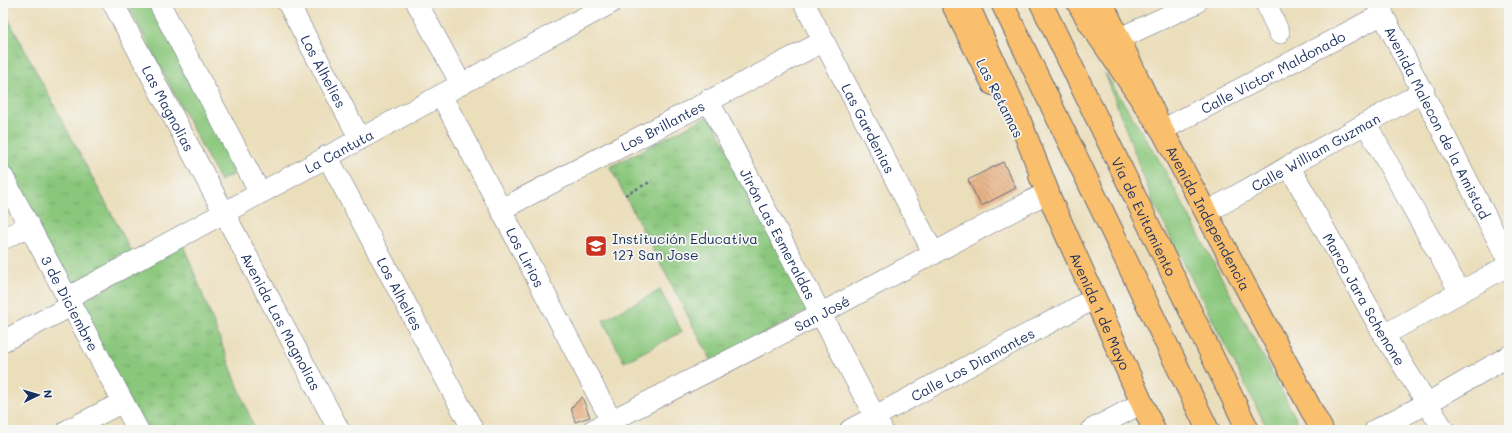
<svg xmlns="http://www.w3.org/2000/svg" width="1512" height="433" font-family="Mali,sans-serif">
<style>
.green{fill:#8ac77c;stroke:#527b6d}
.park{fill:url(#park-tufts);stroke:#527b6d}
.building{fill:url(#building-back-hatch)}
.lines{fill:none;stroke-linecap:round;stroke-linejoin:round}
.minor-casing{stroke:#646c7f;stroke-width:22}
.major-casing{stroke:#646c7f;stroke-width:24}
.highway-casing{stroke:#646c7f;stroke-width:24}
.path{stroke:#646c7f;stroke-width:2.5;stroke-dasharray:3 3;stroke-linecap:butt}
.minor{stroke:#fff;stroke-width:21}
.major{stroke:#f9bf6d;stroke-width:22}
.highway{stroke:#f9bf6d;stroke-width:22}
.labels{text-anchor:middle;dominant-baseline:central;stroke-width:3.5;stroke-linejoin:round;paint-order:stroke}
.street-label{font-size:14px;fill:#1b2f5e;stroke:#f6f6f2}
.poi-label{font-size:14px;fill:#1b2f5e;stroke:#f6f6f2;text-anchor:start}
</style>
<defs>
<pattern id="park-tufts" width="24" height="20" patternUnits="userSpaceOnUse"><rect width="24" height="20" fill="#8ac77c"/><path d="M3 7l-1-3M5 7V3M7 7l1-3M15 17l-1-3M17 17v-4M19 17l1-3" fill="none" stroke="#70a269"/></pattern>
<pattern id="building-back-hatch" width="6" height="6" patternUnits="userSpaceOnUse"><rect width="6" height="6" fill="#e7b285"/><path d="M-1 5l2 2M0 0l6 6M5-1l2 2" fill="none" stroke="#c69975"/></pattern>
</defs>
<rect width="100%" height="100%" fill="#f6f6f2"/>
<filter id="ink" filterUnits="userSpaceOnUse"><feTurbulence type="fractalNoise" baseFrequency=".025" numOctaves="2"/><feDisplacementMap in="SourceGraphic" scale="8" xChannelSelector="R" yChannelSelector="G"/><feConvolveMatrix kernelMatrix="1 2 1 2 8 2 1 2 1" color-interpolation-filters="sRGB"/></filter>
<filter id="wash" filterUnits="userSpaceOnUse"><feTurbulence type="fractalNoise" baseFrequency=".012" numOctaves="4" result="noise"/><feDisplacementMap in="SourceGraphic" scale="16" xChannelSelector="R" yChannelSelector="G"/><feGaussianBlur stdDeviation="0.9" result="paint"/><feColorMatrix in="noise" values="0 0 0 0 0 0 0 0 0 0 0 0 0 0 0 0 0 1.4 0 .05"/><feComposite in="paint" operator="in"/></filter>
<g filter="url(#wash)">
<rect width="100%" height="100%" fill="#ebdebb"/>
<g class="green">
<polygon points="143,3 152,3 240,171 220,181 130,9"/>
<polygon points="1105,73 1162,165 1302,430 1268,430 1153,202"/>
<polygon points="660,290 682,332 624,362 603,320"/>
</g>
<g class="park">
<polygon points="3,9 135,258 72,292 3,161"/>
<polygon points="710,115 810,309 712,362 610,167"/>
<polygon points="183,244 255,430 145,430 77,304"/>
</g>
<g id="blocks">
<g class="building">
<polygon points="1003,162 1016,188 981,206 968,180"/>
<polygon points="582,397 590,417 575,422 571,408"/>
</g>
</g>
</g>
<g filter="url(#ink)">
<use href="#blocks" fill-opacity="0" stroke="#646c7f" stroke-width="1"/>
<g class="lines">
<g class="minor-casing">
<g id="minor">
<path id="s1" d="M113,3L339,430"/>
<polyline points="159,3 260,193"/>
<path id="s2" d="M288,3L360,139"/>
<polyline points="417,3 461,84"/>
<path id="s3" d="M804,3L934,254"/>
<polyline points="1266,3 1279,33"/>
<path id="s4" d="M1377,3L1509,262"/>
<polyline points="1118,39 1196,3"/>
<path id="s5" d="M441,95L611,420"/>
<path id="s6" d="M708,100L882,430"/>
<polyline points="1366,124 1460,292"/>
<path id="s7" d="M1162,130L1383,14"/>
<path id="s8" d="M327,156L473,430"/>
<path id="s9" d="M1289,166L1384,335L1444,430"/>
<path id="s10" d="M3,177L138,430"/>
<path id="s11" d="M502,209L824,41"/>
<path id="s12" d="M1207,212L1424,91"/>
<polyline points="3,239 29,226"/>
<path id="s13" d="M67,298L611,3"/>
<polyline points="1384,335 1509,265"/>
<polyline points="3,341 71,306"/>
<polyline points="68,430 123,402"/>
<path id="s14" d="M593,430L820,314L1048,192"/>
<path id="s15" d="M850,430L1095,298"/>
<polyline points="1091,430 1142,403"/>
<polyline points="1375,430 1426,404 1509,356"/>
</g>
</g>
<g class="major-casing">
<g id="major">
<polyline points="952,3 993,84"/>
<path id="s16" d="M1102,3L1162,130L1322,430"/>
<path id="s17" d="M1040,176L1154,430"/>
</g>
</g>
<g class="highway-casing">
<g id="highway">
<polyline points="967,3 1014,106 1048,192"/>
<polyline points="1002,3 1208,430"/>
<path id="s18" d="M1041,3L1248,430"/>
<polyline points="1078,3 1089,22 1162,130"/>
</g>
</g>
<polyline class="path" points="625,195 652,181"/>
<use href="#minor" class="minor"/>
<use href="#major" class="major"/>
<use href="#highway" class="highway"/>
</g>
</g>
<defs>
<g id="school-square" transform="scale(1.15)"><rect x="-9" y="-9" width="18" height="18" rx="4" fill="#c8321e" stroke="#f6f6f2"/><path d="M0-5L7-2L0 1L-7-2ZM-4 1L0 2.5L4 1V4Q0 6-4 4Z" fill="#fff"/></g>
</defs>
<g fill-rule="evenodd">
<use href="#school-square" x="596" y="246"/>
</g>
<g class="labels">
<g class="street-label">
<text stroke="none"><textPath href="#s2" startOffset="77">Los Alhelies</textPath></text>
<text stroke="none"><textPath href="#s7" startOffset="125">Calle Victor Maldonado</textPath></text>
<text transform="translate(1000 98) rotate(63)">Las Retamas</text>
<text stroke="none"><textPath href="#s1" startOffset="119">Las Magnolias</textPath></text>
<text stroke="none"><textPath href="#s4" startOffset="134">Avenida Malecon de la Amistad</textPath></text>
<text stroke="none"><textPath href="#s11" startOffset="181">Los Brillantes</textPath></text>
<text stroke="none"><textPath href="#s3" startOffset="141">Las Gardenias</textPath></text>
<text stroke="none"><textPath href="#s13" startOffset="309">La Cantuta</textPath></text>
<text stroke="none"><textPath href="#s12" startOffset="124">Calle William Guzman</textPath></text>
<text stroke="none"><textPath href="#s18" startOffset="237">Vía de Evitamiento</textPath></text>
<text stroke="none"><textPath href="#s16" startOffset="240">Avenida Independencia</textPath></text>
<text stroke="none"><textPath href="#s6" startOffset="151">Jirón Las Esmeraldas</textPath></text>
<text stroke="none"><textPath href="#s5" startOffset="183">Los Lirios</textPath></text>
<text stroke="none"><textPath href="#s8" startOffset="156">Los Alhelíes</textPath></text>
<text stroke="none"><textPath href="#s9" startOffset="153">Marco Jara Schenone</textPath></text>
<text stroke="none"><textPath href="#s10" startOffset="143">3 de Diciembre</textPath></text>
<text stroke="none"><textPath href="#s17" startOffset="148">Avenida 1 de Mayo</textPath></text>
<text stroke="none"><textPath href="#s14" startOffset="257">San José</textPath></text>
<text stroke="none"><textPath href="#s1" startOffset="360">Avenida Las Magnolias</textPath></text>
<text stroke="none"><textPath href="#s15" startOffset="139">Calle Los Diamantes</textPath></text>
</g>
<g class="poi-label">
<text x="612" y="238">Institución Educativa<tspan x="612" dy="16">127 San Jose</tspan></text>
</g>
</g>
<rect width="1512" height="433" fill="none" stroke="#f6f6f2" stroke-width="16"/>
<g transform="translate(38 395) rotate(85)" stroke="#f6f6f2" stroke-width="3" paint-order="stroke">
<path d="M0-3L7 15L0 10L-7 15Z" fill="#1b2f5e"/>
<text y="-6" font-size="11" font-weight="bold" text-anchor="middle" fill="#1b2f5e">N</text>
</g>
</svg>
